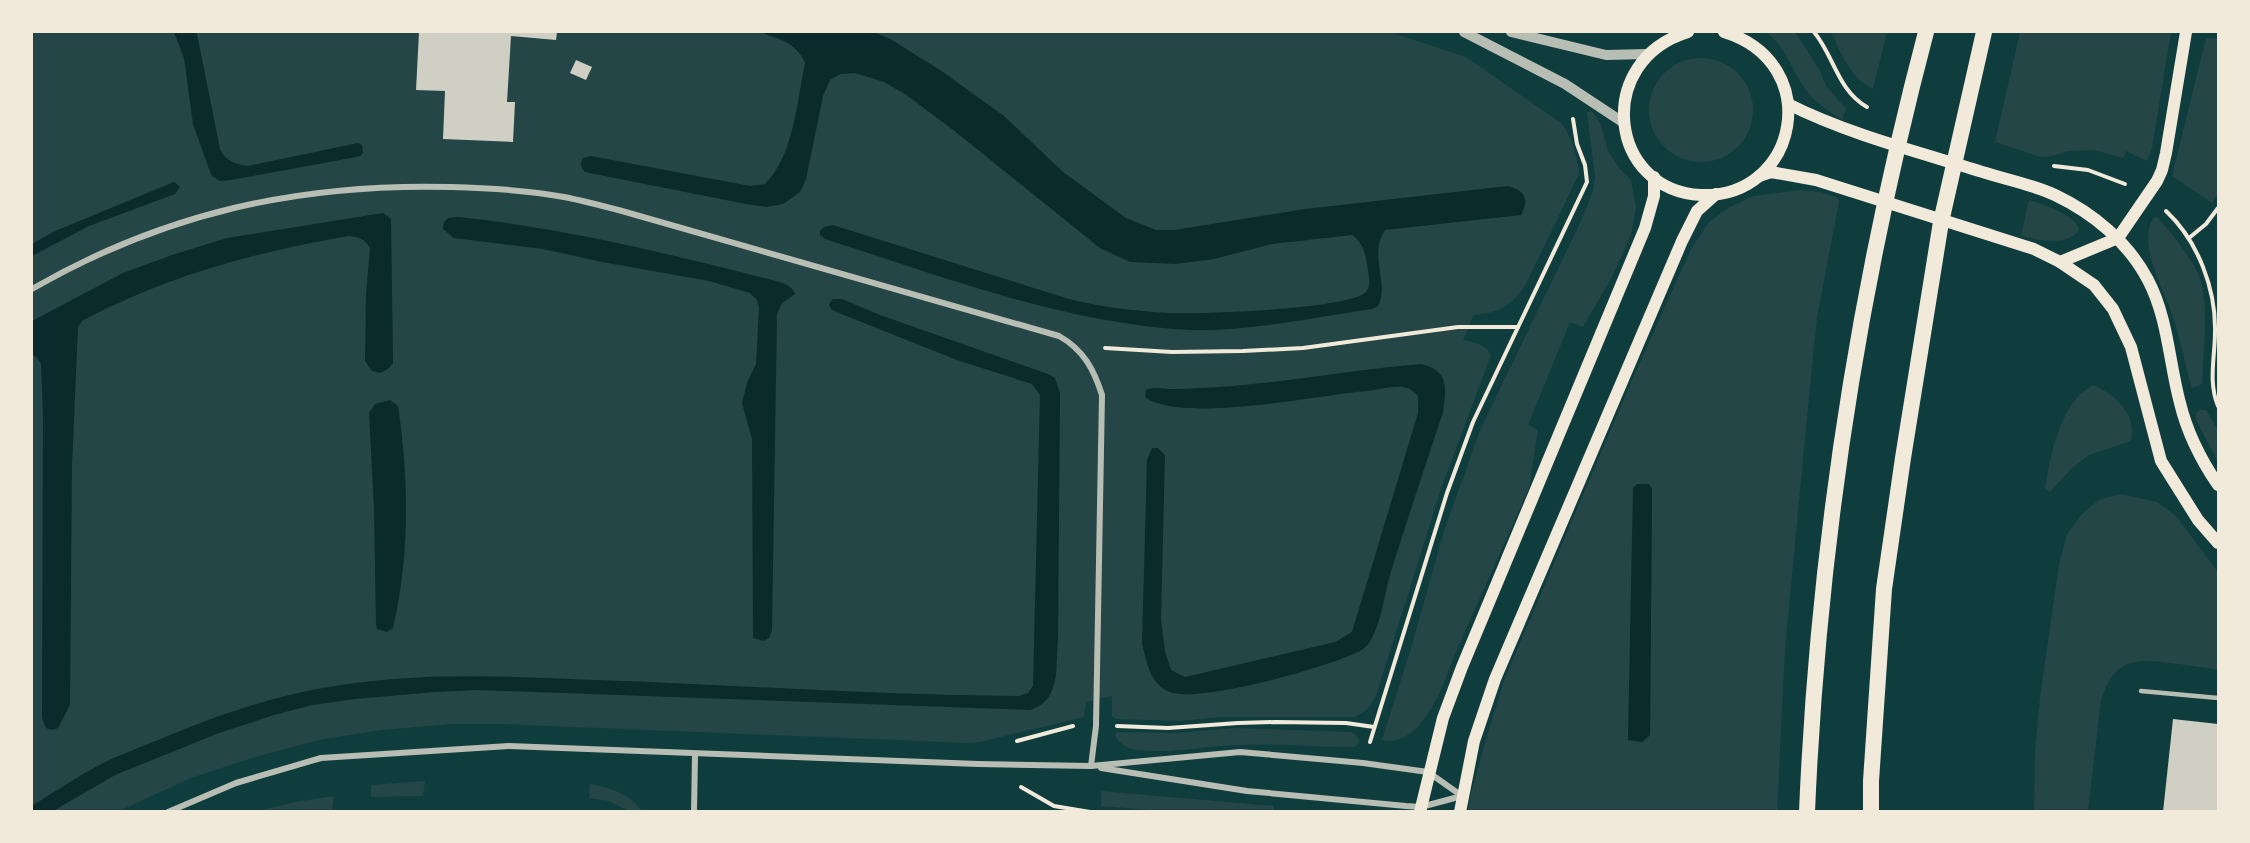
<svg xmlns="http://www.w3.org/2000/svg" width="2250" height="843" font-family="'Noto Sans',sans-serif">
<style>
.green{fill:#244646;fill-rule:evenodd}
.water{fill:#0a2a2b}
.building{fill:#cfcfc3}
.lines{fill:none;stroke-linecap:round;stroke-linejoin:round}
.path{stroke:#f1e9da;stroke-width:4}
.service{stroke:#b8beb3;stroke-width:4.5}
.minor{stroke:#b8beb3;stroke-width:6}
.tertiary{stroke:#b8beb3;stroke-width:10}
.secondary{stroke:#f1e9da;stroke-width:12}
.trunk{stroke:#f1e9da;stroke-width:16}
</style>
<rect width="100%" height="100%" fill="#0f3d3e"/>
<g class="green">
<path d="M32,32H1390L1466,57L1561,123C1572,136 1578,158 1579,174L1525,286C1509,307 1501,312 1474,315L1463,340C1473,342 1486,344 1491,355L1442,486L1376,696L1368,709L1355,717H1220L1179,721L1116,719L1112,716V696L1086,702L1084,717L980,742L968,743L502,724H451L381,730L318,740L249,759L191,778L119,811H32ZM1443,412L1385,590L1342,659L1261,683L1190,695L1323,651L1355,636Z"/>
<path d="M1766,32H1795L1819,69L1826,86L1846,109L1842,120C1828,110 1815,103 1806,90C1791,70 1786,47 1766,32Z"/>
<path d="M1831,32H1887L1873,89C1850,78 1841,53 1831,32Z"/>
<polygon points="2020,32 2171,32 2152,148 2147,161 2126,151 2123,158 2095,150 2067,151 2052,156 2040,157 1995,142"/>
<polygon points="2206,38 2218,39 2218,193 2212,203 2172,176"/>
<circle cx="1701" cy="110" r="52"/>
<path d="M1592,111L1600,123L1608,151L1620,169L1631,180L1636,207L1631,235L1612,277L1583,327L1570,322L1528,425L1538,430L1529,488L1454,656C1444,685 1421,749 1382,740L1412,645L1444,531L1481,428L1582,219L1593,191L1595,177L1587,112Z"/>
<path d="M1801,190L1821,192L1838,198L1839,202L1817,317L1804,448L1785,649L1777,811L1468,812L1470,797L1486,739L1505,678L1629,387L1691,249L1709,222L1728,208L1753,196ZM1652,489L1650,735L1642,742Z"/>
<path d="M2029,200C2042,204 2077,215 2079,230C2068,247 2038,240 2021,236Z"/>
<path d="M2154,217H2157C2171,232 2196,263 2201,282C2209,312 2203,353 2202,384L2192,388C2184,362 2180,336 2171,311C2162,286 2137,242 2154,217Z"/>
<path d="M2093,385C2115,394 2138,415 2131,441L2089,455L2072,468L2050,492L2045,489C2050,459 2056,425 2075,400C2079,394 2087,389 2093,385Z"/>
<polygon points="2200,410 2206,410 2218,430 2218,462 2196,420 2196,413"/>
<path d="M2120,494L2157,502L2176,516L2218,572V670C2203,667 2187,665 2171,663C2134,658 2114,659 2101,700L2088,811H2034L2035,751L2040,698L2059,565L2067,534L2083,513L2099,500Z"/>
<path d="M1235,728L1351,732L1357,736L1359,742L1355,747C1316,747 1277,743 1239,745C1205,746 1171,754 1137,750C1128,749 1119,744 1115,735L1117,732L1175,733Z"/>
<polygon points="425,781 423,796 371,797 371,785"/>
<path d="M590,784C611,788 630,794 642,811H629L609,801L589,798Z"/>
<polygon points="1101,791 1273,806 1273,812 1176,812 1101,806"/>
<polygon points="334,796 332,811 259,811 295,802"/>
</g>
<g class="water">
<path d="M174,32H196L197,34L220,149C225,161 236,164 248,166L358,143L362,145L363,153L360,156L351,158L231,180L220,181L212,176L209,169L193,124L184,58Z"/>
<path d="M760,32H874L892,40L940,70L1004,116L1063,172L1126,218L1156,230H1175L1305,209L1508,186C1526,191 1529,199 1521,215L1385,230C1368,255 1390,284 1378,306L1372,309C1316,317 1247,332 1191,330C1065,324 945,277 825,239L820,235V231L824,227L833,225L1069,299C1101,307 1134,311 1168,313C1196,315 1351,309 1366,292C1371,286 1369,277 1368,270C1366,256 1364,243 1352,235L1272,244L1214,259L1175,264L1130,262L1100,248L952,129L905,94L884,82L855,73L840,74L830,80L823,96L806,179L800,192L783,204L767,207L746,204L585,172C581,167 579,164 583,158L591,156L750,186L765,184C794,155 797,101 805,63C797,43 779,39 760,32Z"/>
<polygon points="174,182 180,187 175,194 89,226 32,256 32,244 55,231"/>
<path d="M383,213L391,219L393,363L388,369L380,373L372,371L365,361L366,295L370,248C365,239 359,237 349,236C255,252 167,276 82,321L78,327L72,466L70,705L58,728L52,730L46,728L42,718L43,416L41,364L36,357L32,355V321L123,273L175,254L227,238Z"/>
<path d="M459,217C563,228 666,253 768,279C778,282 791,283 795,294L782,303L777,314L772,630L769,638L764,641L753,638L752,439L742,403L747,383L756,364L759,307L757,300L750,293L709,281L602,262L543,249L454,238L443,229L444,222L448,218Z"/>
<path d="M833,299H842L880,315L1048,374L1055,378L1060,393L1058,636L1056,676C1052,694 1048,704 1030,710L478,690L435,692L355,699L312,705L274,715L219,733L115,775L53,811H32V806C54,792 77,777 101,764C119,755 139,748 158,740C209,719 263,699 317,689C410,671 503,676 597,680C738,685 878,695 1019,696L1028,693L1033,686L1040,395L1032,384L957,360L839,313L831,309L829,304Z"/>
<path d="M1421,364C1450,371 1446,388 1443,412C1426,463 1409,513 1393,564C1386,585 1382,620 1372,638C1369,644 1365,648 1360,651C1331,666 1199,704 1170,692C1150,684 1147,663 1142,644L1147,460L1152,448H1158L1165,455L1161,619L1165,651L1171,670L1185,677L1335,642L1352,632L1418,413V396C1415,393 1411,389 1407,388C1396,384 1378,390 1366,391C1319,395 1181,424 1145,397L1146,390C1155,386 1163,389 1173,389C1193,389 1213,387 1233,386C1296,381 1358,369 1421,364Z"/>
<path d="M390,400L398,406C409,481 410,554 393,628L387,632L377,629L376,624L374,508L369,413L375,404Z"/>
<polygon points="1637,484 1649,484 1652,489 1650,735 1642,742 1628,740 1633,488"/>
</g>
<g class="building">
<polygon points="419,32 557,32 556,40 511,36 507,102 515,102 513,142 443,139 445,91 416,90"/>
<polygon points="576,60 592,67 586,80 570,73"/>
<polygon points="2173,719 2218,724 2218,812 2163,812"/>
</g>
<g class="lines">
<g class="path">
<path d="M1814,32C1834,56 1838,91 1867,107"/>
<polyline points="2054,166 2088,170 2125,184"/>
<path d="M2166,211C2198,241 2216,289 2215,332C2215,357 2208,382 2218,406"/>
<polyline points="2189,238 2206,224 2218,208"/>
<polyline points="1105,348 1172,352 1243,351 1303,348 1458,327 1518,327"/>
<polyline points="1117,726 1168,728 1238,723 1275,722 1346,723 1374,727"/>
<polyline points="1017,741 1073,726"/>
<polyline points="1370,742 1447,493 1473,422 1587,182 1585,165 1577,144 1573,119"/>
<polyline points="1021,787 1054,806 1090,812"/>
</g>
<polyline class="service" points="2141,691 2218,698"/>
<g class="minor">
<path d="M32,289C164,213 299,183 451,187C489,188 527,190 564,197C584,201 603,206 622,211L1059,336C1084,350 1094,370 1102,395L1096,726L1091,766"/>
<polyline points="1101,768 1247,791 1406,806 1421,807 1462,796"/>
<polyline points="168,812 236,783 321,758 509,746 978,764 1091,766 1240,752 1363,763 1428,772 1462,796"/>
<polyline points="694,812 695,755"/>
</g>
<g class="tertiary">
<polyline points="1464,32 1565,84 1624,123"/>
<polyline points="1511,32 1606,55 1647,54"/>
</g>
<g class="secondary">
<path d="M1688,32C1593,61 1609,191 1701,195C1799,198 1825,63 1724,32"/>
<path d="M1788,104C1850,135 1919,152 1986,173C2008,180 2034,185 2055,195C2093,213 2128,242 2148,280C2168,318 2169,362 2180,403C2187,432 2201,460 2218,485"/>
<polyline points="1759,176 1771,172 1816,180 2034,249 2060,262 2094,285 2113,309 2131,347 2161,461 2198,520 2218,543"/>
<polyline points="2060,262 2118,238 2157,181 2162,170 2166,153 2186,32"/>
<polyline points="1420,812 1443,718 1462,667 1645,228 1654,196 1654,177"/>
<polyline points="1460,812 1474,741 1495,679 1682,241 1697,211 1716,194"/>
</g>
<g class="trunk">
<path d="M1807,812C1818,549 1859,286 1926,32"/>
<polyline points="1871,812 1871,781 1884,589 1903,458 1941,222 1984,32"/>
</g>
</g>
<rect width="2250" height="843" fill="none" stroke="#f1e9da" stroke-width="66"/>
</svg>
